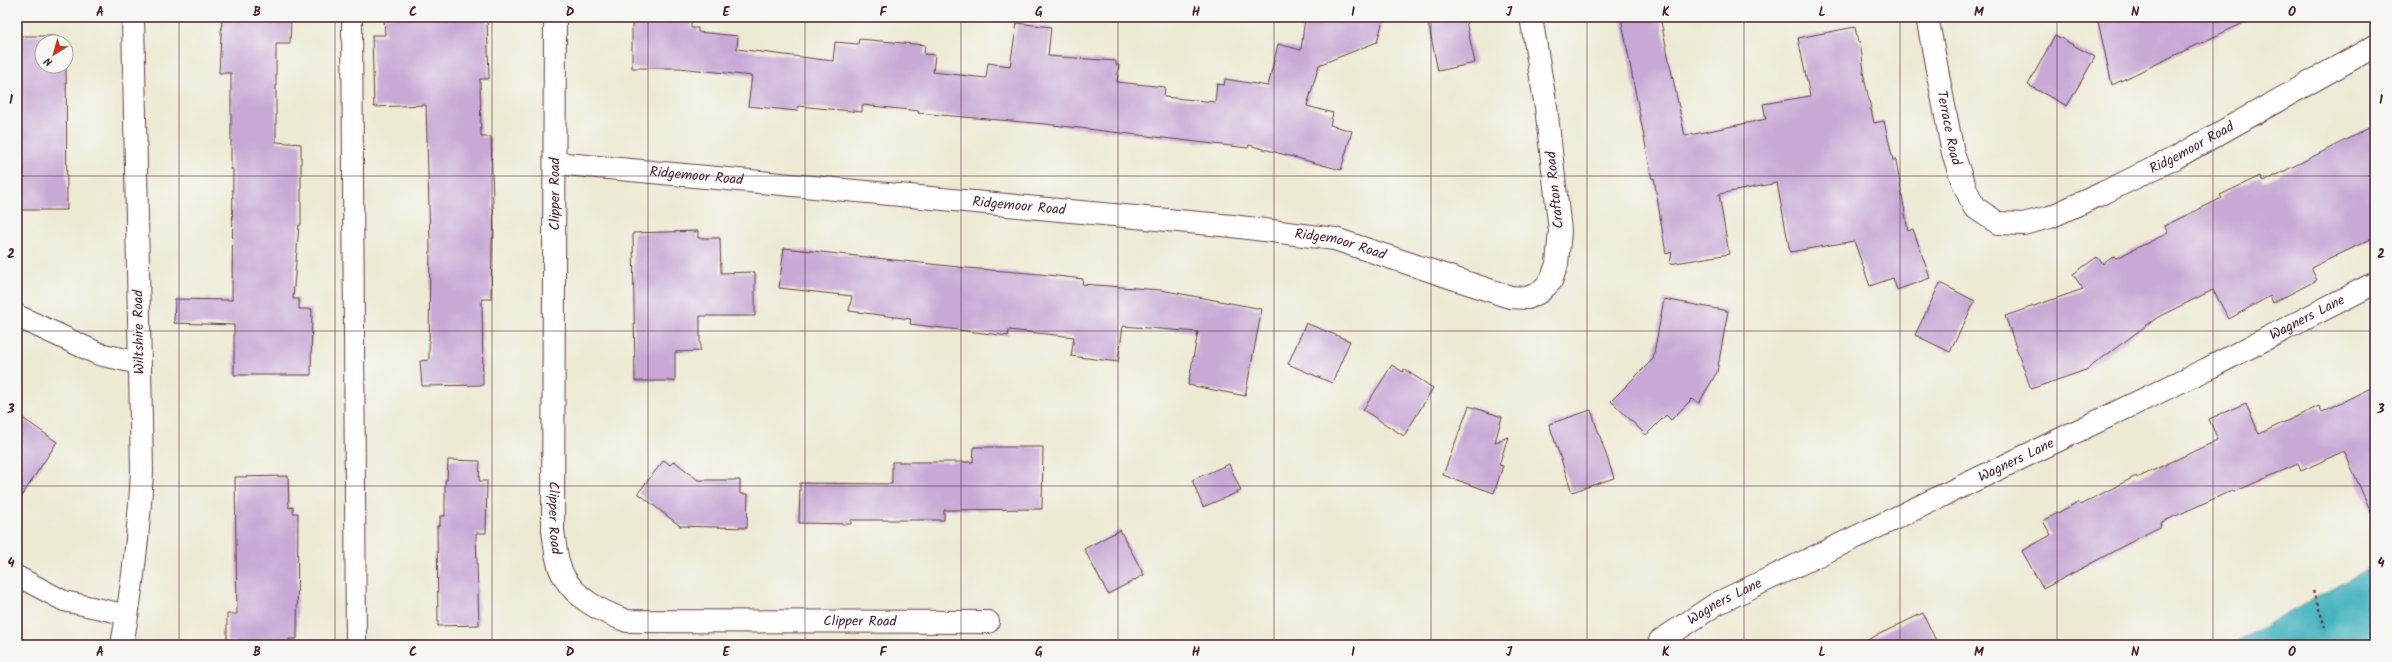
<svg xmlns="http://www.w3.org/2000/svg" width="2392" height="662" font-family="Kalam,sans-serif">
<style>
.water{fill:#43b2be;stroke:#466874}
.building{fill:#c8a9d6}
.lines{fill:none;stroke-linecap:round;stroke-linejoin:round}
.service-casing{stroke:#623d44;stroke-width:22}
.minor-casing{stroke:#623d44;stroke-width:24}
.path{stroke:#623d44;stroke-width:2.5;stroke-dasharray:3 3;stroke-linecap:butt}
.service{stroke:#fff;stroke-width:20}
.minor{stroke:#fff;stroke-width:22}
.grid{fill:none;stroke:#4a1f2b;stroke-width:1;stroke-opacity:0.55}
.labels{text-anchor:middle;dominant-baseline:central;stroke-width:3.5;stroke-linejoin:round;paint-order:stroke}
.street-label{font-size:14px;fill:#4a1f2b;stroke:#f6f6f2}
.neatline{fill:none;stroke:#4a1f2b;stroke-width:1.5}
.grid-label{font-size:13px;text-anchor:middle;font-weight:bold;fill:#4a1f2b}
</style>
<rect width="100%" height="100%" fill="#f6f6f2"/>
<filter id="ink" filterUnits="userSpaceOnUse"><feTurbulence type="fractalNoise" baseFrequency=".025" numOctaves="2"/><feDisplacementMap in="SourceGraphic" scale="8" xChannelSelector="R" yChannelSelector="G"/><feConvolveMatrix kernelMatrix="1 2 1 2 8 2 1 2 1" color-interpolation-filters="sRGB"/></filter>
<filter id="wash" filterUnits="userSpaceOnUse"><feTurbulence type="fractalNoise" baseFrequency=".012" numOctaves="4" result="noise"/><feDisplacementMap in="SourceGraphic" scale="16" xChannelSelector="R" yChannelSelector="G"/><feGaussianBlur stdDeviation="0.9" result="paint"/><feColorMatrix in="noise" values="0 0 0 0 0 0 0 0 0 0 0 0 0 0 0 0 0 1.4 0 .05"/><feComposite in="paint" operator="in"/></filter>
<g filter="url(#wash)">
<rect width="100%" height="100%" fill="#edead4"/>
<polygon class="water" points="2375,565 2375,645 2231,645"/>
<g id="blocks">
<g class="building">
<polygon points="222,17 291,17 290,44 276,44 276,142 301,144 301,225 299,225 293,299 299,299 299,309 312,309 311,375 234,375 234,325 174,323 175,299 232,300 233,169 231,169 231,73 219,73"/>
<polygon points="384,17 487,17 489,79 480,79 481,137 491,137 494,238 492,238 491,299 482,299 483,385 422,386 420,361 429,360 430,242 426,105 374,107 372,35 385,35"/>
<polygon points="1305,17 1384,17 1377,42 1319,65 1307,106 1333,113 1330,125 1352,131 1341,170 1249,145 1248,148 1045,124 918,113 919,111 862,105 862,112 798,106 797,111 748,106 752,76 680,68 632,68 632,18 691,18 691,28 698,28 698,32 738,36 737,49 833,61 835,42 858,44 859,39 925,45 924,54 935,55 933,72 986,78 988,63 1010,66 1017,23 1051,27 1048,56 1116,61 1116,65 1119,65 1117,82 1165,87 1164,97 1215,102 1217,84 1224,85 1225,79 1268,86 1278,44 1301,50"/>
<polygon points="1427,17 1465,17 1475,63 1438,71"/>
<polygon points="1621,17 1660,17 1685,136 1766,119 1763,104 1810,96 1798,38 1855,27 1858,42 1860,41 1864,71 1863,72 1874,123 1884,121 1893,160 1896,160 1908,231 1913,229 1930,278 1897,290 1893,278 1870,286 1854,241 1790,252 1777,183 1719,194 1729,254 1670,264 1672,252 1666,254 1654,178 1652,179"/>
<polygon points="2097,17 2256,17 2112,85"/>
<polygon points="2055,35 2095,57 2067,106 2028,85"/>
<polygon points="17,36 56,36 56,42 42,42 42,66 66,66 66,51 67,210 17,210"/>
<polygon points="2375,125 2375,237 2311,268 2317,280 2273,303 2270,296 2229,319 2213,290 2158,317 2086,370 2031,389 2005,316 2083,289 2073,274 2097,257 2103,264 2114,256 2116,258 2168,233 2164,226 2222,198 2220,195 2260,176 2263,182"/>
<polygon points="698,231 698,238 720,238 721,273 755,272 755,316 700,316 700,351 675,352 675,381 635,381 633,233"/>
<polygon points="784,248 967,268 1040,274 1083,279 1082,284 1161,290 1262,309 1245,396 1188,385 1198,332 1123,326 1118,362 1071,356 1074,337 1009,330 1008,336 910,324 911,319 849,311 852,296 779,288"/>
<polygon points="1940,283 1975,301 1950,352 1915,335"/>
<polygon points="1664,299 1728,311 1717,372 1699,403 1692,399 1671,420 1666,415 1646,435 1611,401 1653,359"/>
<polygon points="1306,323 1350,341 1332,383 1288,364"/>
<polygon points="1392,365 1403,372 1404,369 1433,388 1404,436 1363,410"/>
<polygon points="2375,386 2375,521 2344,451 2301,471 2298,464 2234,492 2233,490 2160,523 2161,526 2043,589 2022,551 2051,535 2043,521 2078,502 2080,505 2136,476 2137,478 2218,440 2209,419 2246,403 2259,434 2319,406 2322,412"/>
<polygon points="1469,406 1502,417 1495,442 1508,437 1499,465 1503,466 1494,493 1443,475"/>
<polygon points="1591,410 1614,478 1572,492 1549,424"/>
<polygon points="17,414 57,442 17,503"/>
<polygon points="974,447 1043,447 1042,509 944,510 944,520 851,520 851,524 799,523 800,483 892,484 892,462 973,462"/>
<polygon points="448,460 480,461 479,481 487,481 486,533 476,533 479,625 438,626 437,526 440,526 440,516 445,516 445,480 447,480"/>
<polygon points="664,460 670,465 674,461 698,480 740,480 740,494 748,494 747,528 680,526 638,493"/>
<polygon points="1229,464 1241,491 1203,507 1192,480"/>
<polygon points="288,476 289,508 293,507 293,513 298,513 297,639 289,639 289,645 237,645 237,642 227,642 227,614 237,614 235,477"/>
<polygon points="1120,530 1144,575 1108,594 1084,549"/>
<polygon points="1923,613 1938,645 1857,645"/>
</g>
</g>
</g>
<g filter="url(#ink)">
<use href="#blocks" fill-opacity="0" stroke="#623d44" stroke-width="1"/>
<g class="lines">
<g class="service-casing">
<g id="service">
<polyline points="352,17 356,645"/>
<polyline points="17,576 64,601 128,615"/>
</g>
</g>
<g class="minor-casing">
<g id="minor">
<path id="s1" d="M555,17L553,530C555,544 556,563 563,575C576,600 603,612 627,621L988,622"/>
<path id="s2" d="M1927,17L1953,153L1962,180L1974,207L1998,223L2023,224L2050,217L2103,193L2175,158L2375,46"/>
<path id="s3" d="M555,163L1232,226L1335,239L1510,297L1528,298L1540,292L1551,281L1557,264L1560,231L1546,107L1531,17"/>
<polyline points="17,316 99,354 139,363"/>
<path id="s4" d="M1660,641L1716,604L2207,369L2375,283"/>
<path d="M122,645C133,587 139,530 142,471L133,17"/>
</g>
</g>
<polyline class="path" points="2313,591 2326,630"/>
<use href="#service" class="service"/>
<use href="#minor" class="minor"/>
</g>
</g>
<path class="grid" d="M179,17V645M335,17V645M492,17V645M648,17V645M805,17V645M961,17V645M1118,17V645M1274,17V645M1431,17V645M1587,17V645M1744,17V645M1900,17V645M2057,17V645M2213,17V645M17,176H2375M17,331H2375M17,486H2375"/>
<g class="labels">
<g class="street-label">
<text stroke="none"><textPath href="#s2" startOffset="113">Terrace Road</textPath></text>
<text stroke="none"><textPath href="#s2" startOffset="436">Ridgemoor Road</textPath></text>
<text stroke="none"><textPath href="#s3" startOffset="142">Ridgemoor Road</textPath></text>
<text transform="translate(1555 190) rotate(-96)">Crafton Road</text>
<text transform="translate(555 194) rotate(-90)">Clipper Road</text>
<text stroke="none"><textPath href="#s3" startOffset="466">Ridgemoor Road</textPath></text>
<text stroke="none"><textPath href="#s3" startOffset="790">Ridgemoor Road</textPath></text>
<text stroke="none"><textPath href="#s4" startOffset="724">Wagners Lane</textPath></text>
<text transform="translate(139 332) rotate(-91)">Wiltshire Road</text>
<text stroke="none"><textPath href="#s4" startOffset="400">Wagners Lane</textPath></text>
<text stroke="none"><textPath href="#s1" startOffset="501">Clipper Road</textPath></text>
<text stroke="none"><textPath href="#s4" startOffset="76">Wagners Lane</textPath></text>
<text stroke="none"><textPath href="#s1" startOffset="873">Clipper Road</textPath></text>
</g>
</g>
<rect width="2392" height="662" fill="none" stroke="#f6f6f2" stroke-width="44"/>
<g transform="translate(54 54) rotate(217)"><circle r="19" fill="#f6f6f2" stroke="#b1a0a2"/>
<path d="M0-3L7 15L0 10L-7 15Z" fill="#c8321e"/>
<text y="-6" font-size="11" font-weight="bold" text-anchor="middle" fill="#4a1f2b">N</text>
</g>
<rect x="22" y="22" width="2348" height="618" class="neatline"/>
<g class="grid-label">
<text x="100" y="16">A</text>
<text x="257" y="16">B</text>
<text x="413" y="16">C</text>
<text x="570" y="16">D</text>
<text x="726" y="16">E</text>
<text x="883" y="16">F</text>
<text x="1039" y="16">G</text>
<text x="1196" y="16">H</text>
<text x="1353" y="16">I</text>
<text x="1509" y="16">J</text>
<text x="1666" y="16">K</text>
<text x="1822" y="16">L</text>
<text x="1979" y="16">M</text>
<text x="2135" y="16">N</text>
<text x="2292" y="16">O</text>
<text x="11" y="104">1</text>
<text x="2381" y="104">1</text>
<text x="11" y="258">2</text>
<text x="2381" y="258">2</text>
<text x="11" y="413">3</text>
<text x="2381" y="413">3</text>
<text x="11" y="567">4</text>
<text x="2381" y="567">4</text>
<text x="100" y="656">A</text>
<text x="257" y="656">B</text>
<text x="413" y="656">C</text>
<text x="570" y="656">D</text>
<text x="726" y="656">E</text>
<text x="883" y="656">F</text>
<text x="1039" y="656">G</text>
<text x="1196" y="656">H</text>
<text x="1353" y="656">I</text>
<text x="1509" y="656">J</text>
<text x="1666" y="656">K</text>
<text x="1822" y="656">L</text>
<text x="1979" y="656">M</text>
<text x="2135" y="656">N</text>
<text x="2292" y="656">O</text>
</g>
</svg>
